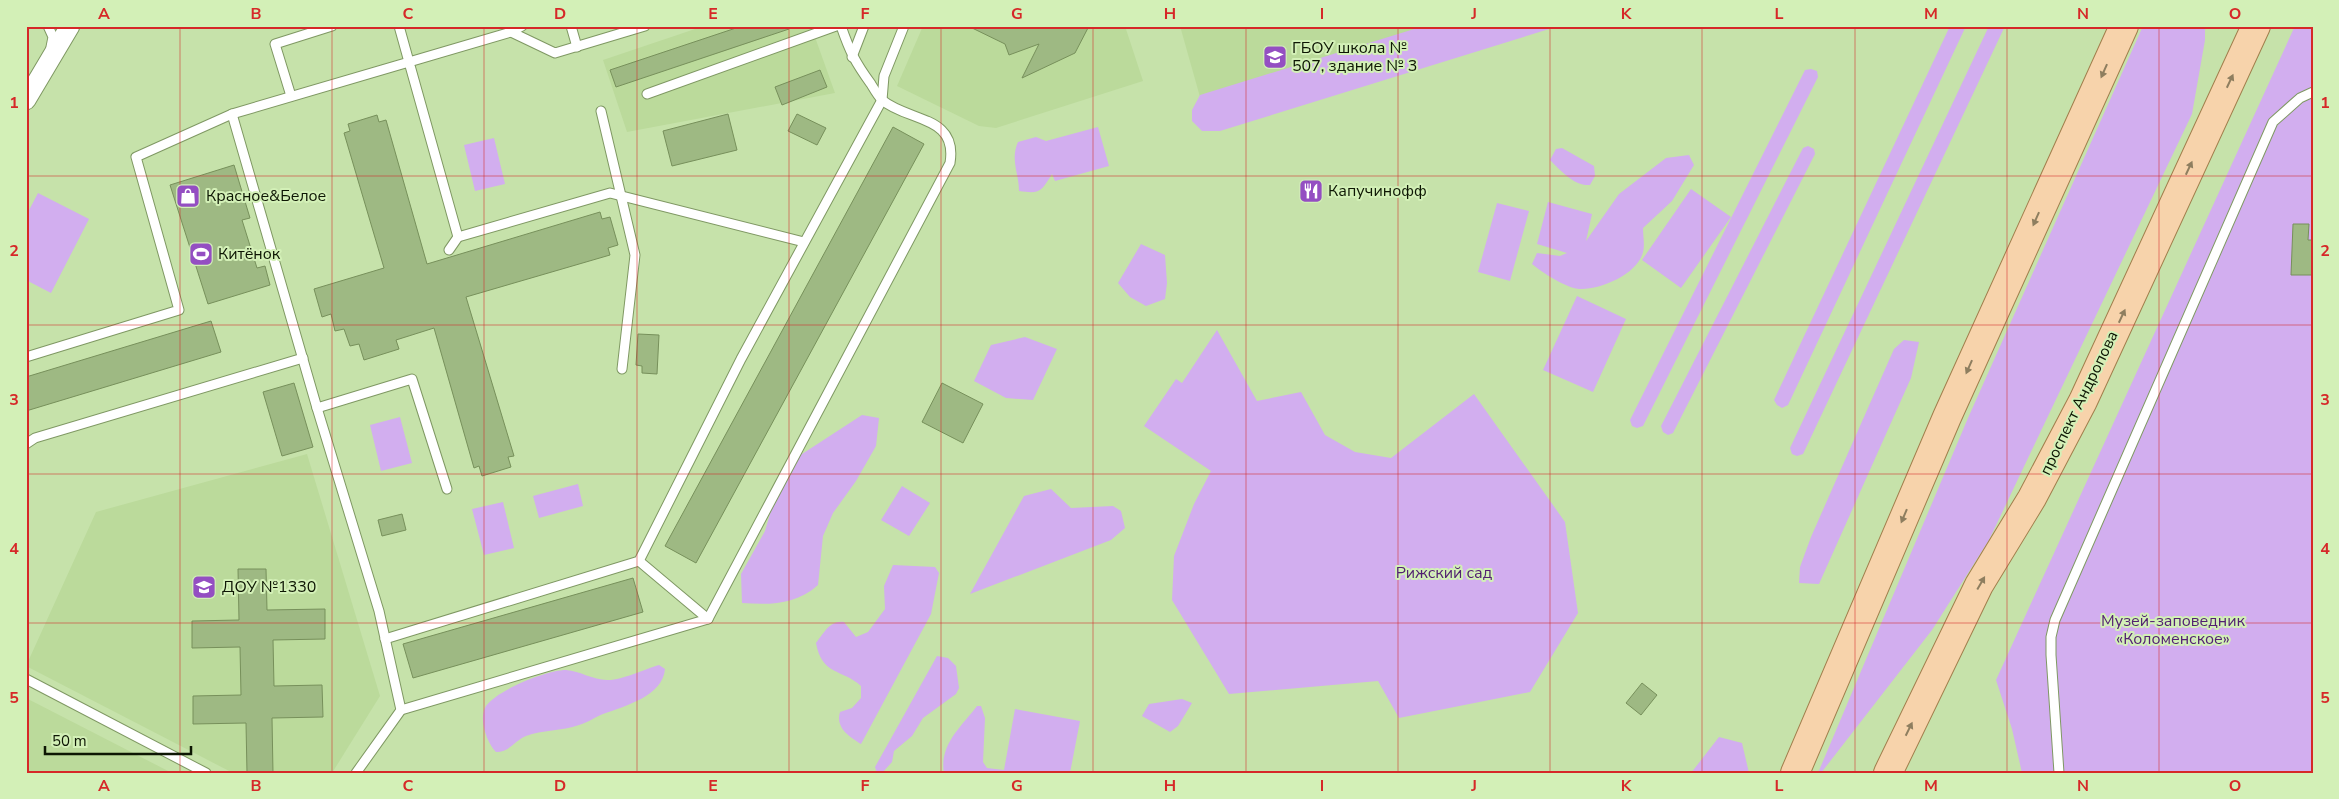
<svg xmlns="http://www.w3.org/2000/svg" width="2339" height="799" font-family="'Nunito Sans',sans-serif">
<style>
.built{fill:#bbda9b}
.green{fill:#d2aeef}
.building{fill:#9eb983;stroke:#77905b}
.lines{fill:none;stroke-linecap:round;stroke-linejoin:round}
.lane-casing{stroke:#7f9863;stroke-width:11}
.street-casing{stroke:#7f9863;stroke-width:21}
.primary-casing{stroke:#a17e4c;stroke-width:30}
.lane{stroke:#fff;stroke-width:9}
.street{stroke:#fff;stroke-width:19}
.primary{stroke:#f7d3ab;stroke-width:28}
.oneway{fill:#8e7e5f}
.grid{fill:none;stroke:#d62828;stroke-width:1;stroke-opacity:0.55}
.labels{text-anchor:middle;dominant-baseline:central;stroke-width:4;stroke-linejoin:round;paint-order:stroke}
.poi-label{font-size:16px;fill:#0d1603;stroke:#d3f0b7;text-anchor:start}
.street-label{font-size:16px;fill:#0d1603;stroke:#d3f0b7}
.park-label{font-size:16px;fill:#522071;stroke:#d3f0b7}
.neatline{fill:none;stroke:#d62828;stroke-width:2}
.grid-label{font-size:16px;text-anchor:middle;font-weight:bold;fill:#d62828}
</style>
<rect width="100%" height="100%" fill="#c6e2aa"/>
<g class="built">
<polygon points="704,26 811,26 835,93 627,132 603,60"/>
<polygon points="923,26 1125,26 1143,81 996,128 979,126 897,86"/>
<polygon points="1180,26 1466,26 1202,104"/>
<polygon points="307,454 380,696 332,773 233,773 26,666 96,512"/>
<polygon points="26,698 172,773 26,773"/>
</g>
<g class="green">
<polygon points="1424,26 1559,26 1220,131 1202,131 1192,121 1192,110 1200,95"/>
<polygon points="1950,26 1966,26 1788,405 1782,408 1777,405 1774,400"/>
<polygon points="1989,26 2005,26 1803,454 1797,456 1792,454 1790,448"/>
<polygon points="2143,26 2205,26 2205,40 2192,114 1989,540 1932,630 1821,773 1818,773 1968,418"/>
<polygon points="2313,26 2313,773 2022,773 2012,729 1996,680 2294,28"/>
<polygon points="1811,69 1817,71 1818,77 1643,426 1637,428 1632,426 1630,420 1805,70"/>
<path d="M1098,127L1109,166L1055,181L1052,174C1041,192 1040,194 1019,191C1019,173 1010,160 1018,142L1036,137L1046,141Z"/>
<polygon points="494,138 505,184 475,191 464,145"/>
<polygon points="1808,146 1814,149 1815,154 1673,433 1668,435 1663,432 1661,426 1803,148"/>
<path d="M1562,148L1594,166L1595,176L1590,185C1574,186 1561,171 1550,160L1556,149Z"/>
<path d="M1689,155L1694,165L1672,201L1643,228C1643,236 1645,245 1643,252C1638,274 1600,290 1580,289C1568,289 1541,272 1532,264L1537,253L1560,256L1567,253L1537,244L1548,202L1592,214L1586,241L1619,194L1666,158Z"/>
<polygon points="1691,189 1731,217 1681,288 1642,260"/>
<polygon points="38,193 89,219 51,293 26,280 26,216"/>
<polygon points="1497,203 1529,211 1510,281 1478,272"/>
<polygon points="1141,244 1165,255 1167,283 1165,299 1146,306 1130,297 1118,283"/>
<polygon points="1577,296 1626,319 1593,392 1543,370"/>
<polygon points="1217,330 1257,401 1301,392 1325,435 1355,452 1391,458 1474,394 1565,522 1578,613 1530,692 1399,718 1378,681 1229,694 1172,600 1174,556 1194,504 1211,471 1144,426 1176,379 1182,383"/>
<polygon points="1025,337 1057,349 1033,400 1006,398 974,381 991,345"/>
<polygon points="1904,340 1919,342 1911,378 1819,584 1799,583 1800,567 1811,537 1894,349"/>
<path d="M862,415L879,418L876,446L856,481L833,513L823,536L818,585C796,605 770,605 742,603L741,574L765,531L772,507L799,456Z"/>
<polygon points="400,417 412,463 381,471 370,425"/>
<polygon points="578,484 583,506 539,518 533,496"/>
<polygon points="902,486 930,503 909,536 881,520"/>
<polygon points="1051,489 1071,508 1113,506 1121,511 1125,528 1111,540 970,594 1024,496"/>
<polygon points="503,502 514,548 484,555 472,509"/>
<path d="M893,565L935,567L939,573L931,614L861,744C850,737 835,728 840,712L852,708L861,698V686C843,669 822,676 816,643C824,633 830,620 844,622L856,637L868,632L885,609L884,586Z"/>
<polygon points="937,656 948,658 956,666 959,688 956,694 923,718 912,736 894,751 892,762 882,773 877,773 875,767"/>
<path d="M659,665L665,669C663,696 625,706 603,714C595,717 587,723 579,725C562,731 542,730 526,736C514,741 510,752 496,752C487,743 478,719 486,706C497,690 547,670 566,670C580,671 593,680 607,680C620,681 645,669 659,665Z"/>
<polygon points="1182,699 1192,703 1178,726 1170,732 1142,716 1149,704"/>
<path d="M977,706H981L985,718L983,762L987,768L1004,770L1015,709L1080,721L1070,773H944C939,745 961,727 977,706Z"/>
<polygon points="1719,737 1742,743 1749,773 1691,773"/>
</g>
<g class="building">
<polygon points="742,26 788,26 789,29 616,87 610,70"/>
<polygon points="968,26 1089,26 1075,53 1022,78 1039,44 1009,55 1005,44"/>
<polygon points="820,70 827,87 782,105 775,87"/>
<polygon points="728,114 737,150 672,166 663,131"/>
<polygon points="797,114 826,128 817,145 788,131"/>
<polygon points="377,115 379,122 386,120 427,264 600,212 602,219 610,217 618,245 608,248 610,255 466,297 514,456 508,457 511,467 482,476 479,466 474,468 434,328 396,340 399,349 364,360 359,344 350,346 344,329 335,331 331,314 322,317 314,289 384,268 344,133 350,131 348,124"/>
<polygon points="893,127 924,144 696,563 665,546"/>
<polygon points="234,165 250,218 242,220 257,268 265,266 270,285 208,304 170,185"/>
<polygon points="2293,224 2309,224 2308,240 2313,240 2313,275 2291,275"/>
<polygon points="211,321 221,352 26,411 26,377"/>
<polygon points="638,334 659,335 657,374 642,373 642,366 636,365"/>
<polygon points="294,383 313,447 282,456 263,392"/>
<polygon points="942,383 983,404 963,443 922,422"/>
<polygon points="402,514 406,530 382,536 378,520"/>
<polygon points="238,569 266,569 267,610 325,609 325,639 273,640 274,686 322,685 323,717 272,718 273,773 247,773 246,723 193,724 193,696 241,695 240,647 192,648 192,621 239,620"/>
<polygon points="633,578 643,612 413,678 403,644"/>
<polygon points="1642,683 1657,695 1641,715 1626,703"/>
</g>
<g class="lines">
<g class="lane-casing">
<g id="lane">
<polyline points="48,26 53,37 51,47"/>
<polyline points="522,26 511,32 409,62 458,237 610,193 804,242"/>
<polyline points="571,26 577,47"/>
<polyline points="511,32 555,53 645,26"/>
<polyline points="852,57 864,26"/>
<polyline points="647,94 836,26"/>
<polyline points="291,96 275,44 332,26"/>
<polyline points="601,111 635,255 622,369"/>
<polyline points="232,114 317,408 379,611 401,710"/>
<polyline points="449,250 458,237"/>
<polyline points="26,357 179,310 136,157 232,114 409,62 399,26"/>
<polyline points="317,408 412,379 447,489"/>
<polyline points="26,444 35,438 303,358"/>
<polyline points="639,561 708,619"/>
<polyline points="385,639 639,561 741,359 882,100 884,76 904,26"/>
<polyline points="26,679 206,773"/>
<path d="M356,773L401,710L708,619L950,163C958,115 908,122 882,100C878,96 874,89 871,84C855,62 850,52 841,26"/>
<polyline points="2059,773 2051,655 2051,637 2055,620 2273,122 2300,98 2313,92"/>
</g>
</g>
<g class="street-casing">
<polyline id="street" points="26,100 70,26"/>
</g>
<g class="primary-casing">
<g id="primary">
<polyline points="1795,773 1947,417 2124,26"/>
<polyline points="1888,773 1979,585 2032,498 2083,401 2256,26"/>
</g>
</g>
<use href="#lane" class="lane"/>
<use href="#street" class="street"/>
<use href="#primary" class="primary"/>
</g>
<defs><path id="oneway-solid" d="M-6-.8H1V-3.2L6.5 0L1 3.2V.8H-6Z" transform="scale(1.25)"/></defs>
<g class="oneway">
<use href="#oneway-solid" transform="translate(2104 71) rotate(114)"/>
<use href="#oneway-solid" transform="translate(2230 81) rotate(-65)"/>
<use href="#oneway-solid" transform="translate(2189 168) rotate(-65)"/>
<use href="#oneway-solid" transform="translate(2036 219) rotate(114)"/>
<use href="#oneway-solid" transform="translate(2122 316) rotate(-65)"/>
<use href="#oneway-solid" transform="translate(1969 367) rotate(114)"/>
<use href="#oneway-solid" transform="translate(1904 516) rotate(113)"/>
<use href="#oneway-solid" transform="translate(1981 583) rotate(-60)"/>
<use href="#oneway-solid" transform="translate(1909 729) rotate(-64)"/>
</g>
<path class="grid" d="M180,26V773M332,26V773M484,26V773M637,26V773M789,26V773M941,26V773M1093,26V773M1246,26V773M1398,26V773M1550,26V773M1702,26V773M1855,26V773M2007,26V773M2159,26V773M26,176H2313M26,325H2313M26,474H2313M26,623H2313"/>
<defs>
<g id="school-square" transform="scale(1.25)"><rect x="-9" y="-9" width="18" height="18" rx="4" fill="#944ec2" stroke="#d3f0b7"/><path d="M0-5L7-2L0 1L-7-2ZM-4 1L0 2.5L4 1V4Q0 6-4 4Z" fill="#fff"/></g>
<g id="restaurant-square" transform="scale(1.25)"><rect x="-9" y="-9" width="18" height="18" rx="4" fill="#944ec2" stroke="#d3f0b7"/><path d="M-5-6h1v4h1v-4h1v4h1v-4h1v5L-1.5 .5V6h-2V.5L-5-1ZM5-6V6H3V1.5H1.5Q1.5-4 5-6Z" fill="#fff"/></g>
<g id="shop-square" transform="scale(1.25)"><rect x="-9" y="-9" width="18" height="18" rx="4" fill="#944ec2" stroke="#d3f0b7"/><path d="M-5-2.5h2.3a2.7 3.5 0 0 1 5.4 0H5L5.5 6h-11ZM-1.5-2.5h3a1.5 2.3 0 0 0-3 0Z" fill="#fff"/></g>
<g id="stadium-square" transform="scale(1.25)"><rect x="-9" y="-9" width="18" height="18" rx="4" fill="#944ec2" stroke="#d3f0b7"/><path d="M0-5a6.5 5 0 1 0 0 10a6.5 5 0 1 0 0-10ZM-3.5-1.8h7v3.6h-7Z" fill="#fff"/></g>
</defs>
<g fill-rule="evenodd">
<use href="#school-square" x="1275" y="57"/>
<use href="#restaurant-square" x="1311" y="191"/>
<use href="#shop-square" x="188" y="196"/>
<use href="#stadium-square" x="201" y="254"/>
<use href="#school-square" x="204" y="587"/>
</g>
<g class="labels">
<g class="poi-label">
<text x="1292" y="48">ГБОУ школа №<tspan x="1292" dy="18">507, здание № 3</tspan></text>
<text x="1328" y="191">Капучинофф</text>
<text x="206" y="196">Красное&amp;Белое</text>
<text x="218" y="254">Китёнок</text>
<text x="222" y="587">ДОУ №1330</text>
</g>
<g class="street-label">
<text transform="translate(2079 403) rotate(-64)">проспект Андропова</text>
</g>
<g class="park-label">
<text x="1444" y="573">Рижский сад</text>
<text x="2173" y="621">Музей-заповедник<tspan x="2173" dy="18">«Коломенское»</tspan></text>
</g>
</g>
<rect width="2339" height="799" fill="none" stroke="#d3f0b7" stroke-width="55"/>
<path d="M45 746v8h146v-8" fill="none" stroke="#0d1603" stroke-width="2.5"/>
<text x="52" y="746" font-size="15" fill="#0d1603" stroke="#d3f0b7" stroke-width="4" paint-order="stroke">50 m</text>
<rect x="28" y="28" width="2284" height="744" class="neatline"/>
<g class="grid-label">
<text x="104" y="19">A</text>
<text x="256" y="19">B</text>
<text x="408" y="19">C</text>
<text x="560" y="19">D</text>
<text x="713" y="19">E</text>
<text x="865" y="19">F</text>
<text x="1017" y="19">G</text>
<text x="1170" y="19">H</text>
<text x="1322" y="19">I</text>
<text x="1474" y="19">J</text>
<text x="1626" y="19">K</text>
<text x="1779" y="19">L</text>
<text x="1931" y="19">M</text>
<text x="2083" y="19">N</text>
<text x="2235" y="19">O</text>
<text x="14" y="108">1</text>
<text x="2325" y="108">1</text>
<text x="14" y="256">2</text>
<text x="2325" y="256">2</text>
<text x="14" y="405">3</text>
<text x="2325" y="405">3</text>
<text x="14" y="554">4</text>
<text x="2325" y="554">4</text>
<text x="14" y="703">5</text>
<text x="2325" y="703">5</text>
<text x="104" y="791">A</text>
<text x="256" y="791">B</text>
<text x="408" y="791">C</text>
<text x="560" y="791">D</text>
<text x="713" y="791">E</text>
<text x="865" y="791">F</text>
<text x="1017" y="791">G</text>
<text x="1170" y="791">H</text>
<text x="1322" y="791">I</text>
<text x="1474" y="791">J</text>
<text x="1626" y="791">K</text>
<text x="1779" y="791">L</text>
<text x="1931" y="791">M</text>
<text x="2083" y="791">N</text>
<text x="2235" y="791">O</text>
</g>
</svg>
